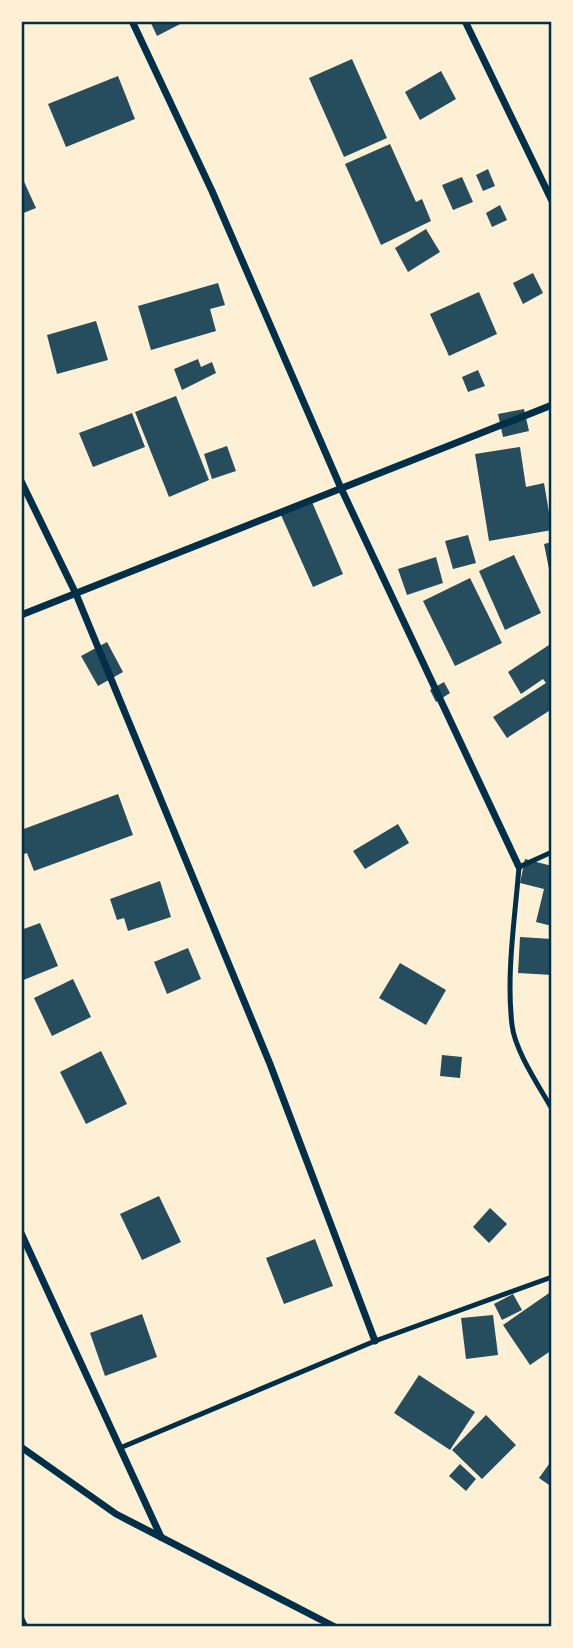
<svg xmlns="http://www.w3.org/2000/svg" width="573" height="1648" font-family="Ubuntu,sans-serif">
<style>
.building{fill:#264d5e}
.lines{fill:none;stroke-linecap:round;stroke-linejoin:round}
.service{stroke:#003049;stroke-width:5}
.minor{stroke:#003049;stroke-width:7}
.neatline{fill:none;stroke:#003049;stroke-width:2.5}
</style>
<rect width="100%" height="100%" fill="#fdf0d5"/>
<g class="building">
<polygon points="150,21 186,21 157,36"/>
<polygon points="352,59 387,138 344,157 309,78"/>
<polygon points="441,71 456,99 420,120 405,92"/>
<polygon points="118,76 135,119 66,147 48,104"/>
<polygon points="390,144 416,202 422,199 431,221 381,245 345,164"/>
<polygon points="488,169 495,186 483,191 476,175"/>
<polygon points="21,175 36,208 21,214"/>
<polygon points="462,177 473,202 453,210 442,185"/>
<polygon points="500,205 507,220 492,227 486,213"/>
<polygon points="426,229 440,252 408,272 395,248"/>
<polygon points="533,273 543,293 523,304 513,283"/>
<polygon points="218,283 225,305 210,309 216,331 151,350 138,306"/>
<polygon points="479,292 497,334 449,356 430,314"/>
<polygon points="96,321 108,360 57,374 47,335"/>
<polygon points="198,359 201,367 212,362 216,373 182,390 174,369"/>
<polygon points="478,370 485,386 468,392 462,377"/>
<polygon points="176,396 209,480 169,497 135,412"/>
<polygon points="524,409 529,431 503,437 498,414"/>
<polygon points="132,413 145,447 93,467 79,433"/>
<polygon points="227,446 236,471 212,479 204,454"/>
<polygon points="520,447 526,487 544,483 552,530 489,541 475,454"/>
<polygon points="312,502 343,574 313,587 281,515"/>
<polygon points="468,535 476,563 453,569 445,541"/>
<polygon points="552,542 552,579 551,579 544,544"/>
<polygon points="514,555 541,613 505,630 479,571"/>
<polygon points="436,557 443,583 407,595 398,569"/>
<polygon points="470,578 502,643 455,666 423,601"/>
<polygon points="107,642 123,672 98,686 81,656"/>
<polygon points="552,643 552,709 507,738 493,717 546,683 543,679 521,694 508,672"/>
<polygon points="444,682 450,693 436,702 430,690"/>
<polygon points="118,794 133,835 34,871 27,853 21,855 21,830"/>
<polygon points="398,824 409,843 365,869 353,851"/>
<polygon points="525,859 552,866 552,926 536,922 544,889 520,883"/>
<polygon points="160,881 171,917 128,931 124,918 117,920 110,899"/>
<polygon points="40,923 58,966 21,981 21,930"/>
<polygon points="520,937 552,939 552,975 518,973"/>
<polygon points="188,948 201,979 167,994 154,962"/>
<polygon points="400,963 446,990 426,1025 379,998"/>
<polygon points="73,979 91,1017 52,1036 34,998"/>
<polygon points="101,1051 127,1104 86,1124 60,1072"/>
<polygon points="442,1055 462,1057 460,1078 440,1076"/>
<polygon points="159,1196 181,1242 142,1260 120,1214"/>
<polygon points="490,1208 507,1224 489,1243 473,1227"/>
<polygon points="315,1239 333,1286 284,1304 266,1258"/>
<polygon points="552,1291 552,1350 530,1365 503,1325"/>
<polygon points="513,1294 522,1310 502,1320 494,1304"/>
<polygon points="142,1314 157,1357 105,1376 90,1333"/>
<polygon points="493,1315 498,1355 466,1359 461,1318"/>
<polygon points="419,1375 475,1412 450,1450 394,1413"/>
<polygon points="486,1415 516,1445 482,1479 452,1450"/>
<polygon points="552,1460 552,1487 539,1478"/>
<polygon points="460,1464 476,1479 466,1491 449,1476"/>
</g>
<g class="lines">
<g class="service">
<path d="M552,852L519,867C515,918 506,974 512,1025C515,1051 539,1086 552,1109"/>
<polyline points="120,1448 375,1341 552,1277"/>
</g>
<g class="minor">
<polyline points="132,21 212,191 340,486 519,867"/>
<polyline points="465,21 552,201"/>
<polyline points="21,481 76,594 270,1064 375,1341"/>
<polyline points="21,615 552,405"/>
<polyline points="21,1233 161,1537"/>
<polyline points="21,1447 116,1514 335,1627"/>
<polyline points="21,1619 25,1627"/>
</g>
</g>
<rect width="573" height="1648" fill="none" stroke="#fdf0d5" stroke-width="46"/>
<rect x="23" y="23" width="527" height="1602" class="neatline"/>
</svg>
